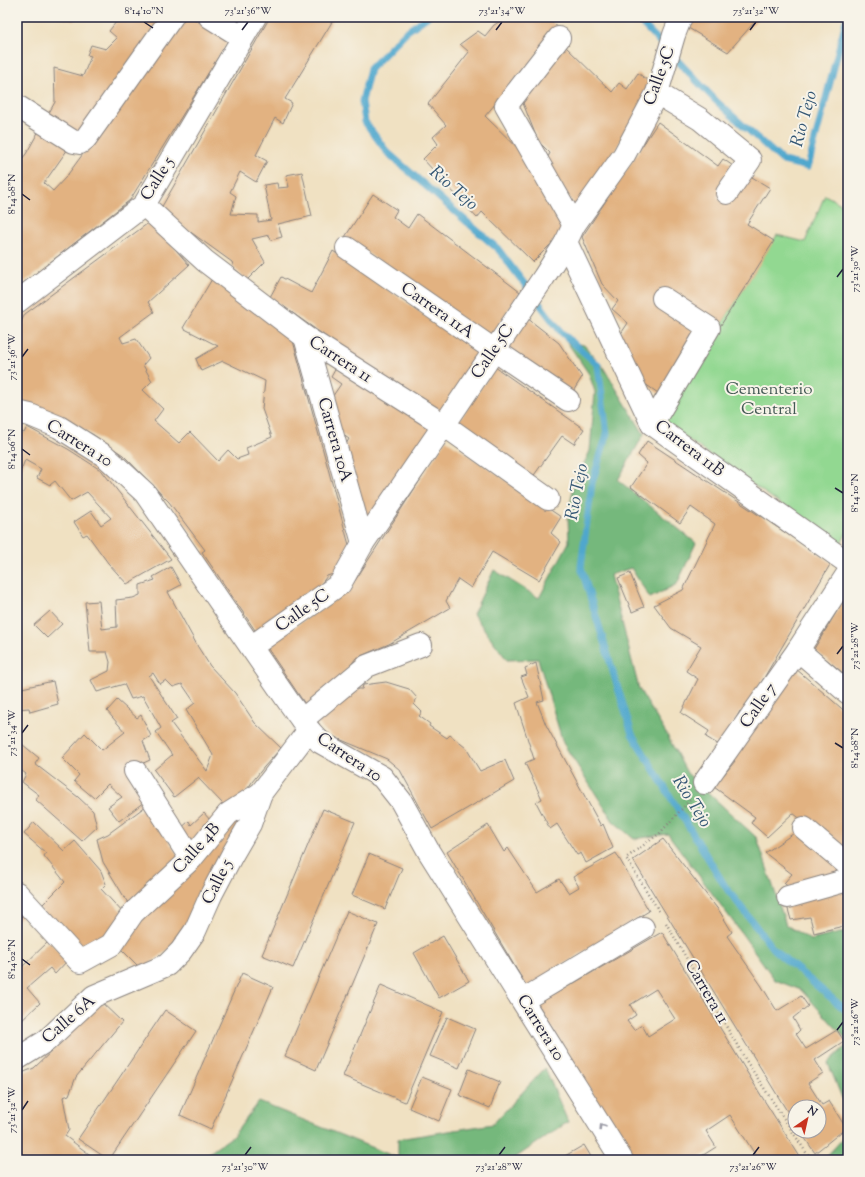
<svg xmlns="http://www.w3.org/2000/svg" width="865" height="1177" font-family="'Sorts Mill Goudy',serif">
<style>
.green{fill:#92d891;stroke:#5a7d66}
.forest{fill:#75b87b;stroke:#4c6d5b}
.lines{fill:none;stroke-linecap:round;stroke-linejoin:round}
.stream{stroke:#50a7cd;stroke-width:7}
.building{fill:#e2b281;fill-rule:evenodd}
.minor-casing{stroke:#89827e;stroke-width:24}
.path{stroke:#89827e;stroke-width:2.5;stroke-dasharray:1 3;stroke-linecap:butt}
.minor{stroke:#fff;stroke-width:22}
.oneway{stroke:#9c9ca7}
.ticks{fill:none;stroke:#22223b;stroke-width:1.5}
.labels{text-anchor:middle;dominant-baseline:central;stroke-width:4;stroke-linejoin:round;paint-order:stroke}
.street-label{font-size:17px;fill:#22223b;stroke:#f7f3e8}
.park-label{font-size:17px;fill:#445955;stroke:#f7f3e8}
.water-label{font-size:18px;font-style:italic;fill:#345775;stroke:#f7f3e8}
.neatline{fill:none;stroke:#22223b;stroke-width:1.5}
.ticks-label{font-size:10px;text-anchor:middle;fill:#22223b}
</style>
<rect width="100%" height="100%" fill="#f7f3e8"/>
<filter id="ink" filterUnits="userSpaceOnUse"><feTurbulence type="fractalNoise" baseFrequency=".025" numOctaves="2"/><feDisplacementMap in="SourceGraphic" scale="8" xChannelSelector="R" yChannelSelector="G"/><feConvolveMatrix kernelMatrix="1 2 1 2 8 2 1 2 1" color-interpolation-filters="sRGB"/></filter>
<filter id="wash" filterUnits="userSpaceOnUse"><feTurbulence type="fractalNoise" baseFrequency=".012" numOctaves="4" result="noise"/><feDisplacementMap in="SourceGraphic" scale="16" xChannelSelector="R" yChannelSelector="G"/><feGaussianBlur stdDeviation="0.9" result="paint"/><feColorMatrix in="noise" values="0 0 0 0 0 0 0 0 0 0 0 0 0 0 0 0 0 1.4 0 .05"/><feComposite in="paint" operator="in"/></filter>
<g filter="url(#wash)">
<rect width="100%" height="100%" fill="#f0e1c2"/>
<polygon class="green" points="825,195 848,208 848,531 840,545 661,421 777,235 805,242"/>
<g class="forest">
<polygon points="567,342 584,345 603,367 644,434 618,480 696,543 677,584 650,598 631,568 610,575 639,689 667,735 687,773 757,838 786,925 811,940 848,931 848,1041 801,990 775,980 737,927 668,834 634,839 613,821 563,743 538,659 507,660 473,614 494,570 539,598 569,542 568,517 574,484 590,451 595,392 589,374"/>
<polygon points="848,1044 848,1113 828,1063"/>
<polygon points="545,1068 568,1122 512,1160 199,1160 233,1136 259,1102 398,1158 398,1139 493,1124"/>
<polygon points="848,1133 848,1160 822,1160 823,1160"/>
</g>
<g class="lines">
<g class="stream">
<polyline points="427,17 406,32 370,69 362,101 365,122 387,152 498,249 561,332 598,365 607,434 592,483 581,567 632,734 725,886 773,949 848,1012"/>
<polyline points="636,17 716,101 783,161 808,167 847,17"/>
</g>
</g>
<g id="blocks">
<g class="building">
<polygon points="58,17 75,17 74,21"/>
<polygon points="120,17 164,17 115,82 44,183 53,191 66,177 138,79 186,17 191,17 228,41 130,200 17,288 17,165 26,154 55,102 54,68 83,76 91,56 87,55 91,45 106,49 117,38 109,31"/>
<polygon points="232,17 240,17 238,21"/>
<polygon points="270,17 335,17 285,99 292,103 283,123 275,118 256,155 267,161 256,182 240,172 230,192 236,196 231,214 258,215 258,222 271,220 264,185 277,183 278,188 289,187 286,175 302,172 312,216 278,224 282,237 271,240 269,235 252,239 265,262 247,280 234,268 232,262 160,210"/>
<polygon points="507,17 524,17 526,19 527,17 545,17 559,28 485,116 529,159 565,230 533,262 482,212 477,218 423,159 438,144 433,137 446,125 428,104 469,52 460,44 478,31 485,36 494,25"/>
<polygon points="689,17 759,17 728,52 685,26"/>
<polygon points="564,45 612,92 619,83 627,89 638,73 651,83 642,105 579,211 545,163 550,153 538,141 521,98"/>
<polygon points="658,122 718,166 723,159 736,168 717,197 727,204 747,174 770,188 747,224 774,241 719,328 662,287 653,303 699,332 661,395 645,384 620,335 628,323 612,309 618,301 602,284 582,237"/>
<polygon points="373,194 397,210 393,217 408,228 417,214 520,292 490,339 345,237"/>
<polygon points="151,221 189,265 148,302 154,312 120,337 123,343 136,339 149,358 143,365 152,381 143,390 163,409 154,421 179,443 190,432 218,461 228,450 237,459 248,455 246,448 272,437 262,409 265,381 223,361 201,371 196,359 218,346 183,328 212,279 293,341 349,545 339,572 327,576 302,609 259,636 202,552 205,550 169,502 123,455 92,434 51,416 17,403 17,330 25,314"/>
<polygon points="333,251 480,354 440,412 383,377 270,297 281,277 311,293"/>
<polygon points="527,318 559,343 582,377 572,393 506,347"/>
<polygon points="495,367 584,429 574,444 562,436 532,478 457,424"/>
<polygon points="336,368 434,429 369,527 350,480 355,471 346,465 341,453 349,439 339,432 330,400 341,384 331,377"/>
<polygon points="27,427 68,449 102,471 171,559 127,584 108,563 87,534 83,536 74,522 91,511 101,525 111,518 87,492 71,501 55,481 50,485 37,478 41,469 25,460 21,470 17,468 17,430 24,433"/>
<polygon points="446,440 561,517 551,533 561,542 539,580 492,552 471,588 458,579 446,601 450,608 389,644 356,658 338,682 307,707 266,646 349,590"/>
<polygon points="647,441 831,563 744,712 740,711 721,746 706,737 709,731 681,713 698,679 686,671 701,646 671,628 654,605 683,590 715,524 691,507 680,523 631,487 647,463 638,455"/>
<path d="M171,567L181,585L168,592L198,647L210,666L235,693L255,723L281,748L264,767L252,782L245,793L192,852L177,832L189,821L191,825L204,813L210,820L224,805L198,778L174,797L154,770L172,755L156,732L161,728L143,696L131,699L124,684L97,692L91,680L109,671L110,662L107,652H90L85,602L99,601L102,629L117,627L116,600L133,598L140,595V585L155,580L153,577ZM153,673L160,684L166,680L173,687L182,684L195,703L186,710L213,755L207,771L171,723L177,719L149,676Z"/>
<polygon points="630,573 644,607 632,612 618,578"/>
<polygon points="848,593 848,677 814,649"/>
<polygon points="50,611 62,624 47,638 34,625"/>
<polygon points="536,663 544,700 537,702 546,725 601,826 603,824 613,848 586,863 581,853 577,855 557,824 550,829 536,802 542,799 525,763 534,759 516,703 529,697 521,677 527,675 525,668"/>
<polygon points="795,668 848,714 848,857 793,813 767,837 751,823 755,817 714,787 735,761 732,758"/>
<polygon points="53,681 58,704 30,712 29,708 17,709 17,683 20,683 22,688"/>
<polygon points="386,682 409,689 417,698 414,704 422,712 419,716 430,724 429,726 447,738 450,735 466,748 480,771 505,760 514,781 432,829 400,770 387,759 332,736 323,729 317,721 344,693 350,696 349,689 362,689 363,685"/>
<polygon points="117,700 137,718 141,715 151,736 143,741 150,760 128,770 144,802 119,821 108,807 122,797 108,784 94,798 74,781 79,775 62,758 85,733 102,750 125,732 107,711"/>
<polygon points="17,740 39,758 35,764 78,797 93,811 97,827 82,841 36,800 39,795 22,782 26,774 17,767"/>
<polygon points="146,806 183,863 131,908 103,862 97,839 108,834"/>
<polygon points="323,809 355,822 293,968 262,955"/>
<polygon points="240,815 246,822 174,945 142,970 119,947 143,915"/>
<polygon points="34,822 64,851 75,841 101,871 106,884 101,889 125,915 84,956 39,908 65,882 44,856 46,853 24,834"/>
<polygon points="488,825 504,852 508,848 537,892 559,879 569,893 579,887 573,877 616,853 649,911 527,987 447,852"/>
<polygon points="800,829 848,872 793,891 784,883 792,874 765,853"/>
<polygon points="17,838 21,843 17,847"/>
<polygon points="663,839 720,912 732,932 727,936 761,985 777,1011 801,996 808,1006 793,1018 800,1030 796,1034 806,1049 837,1030 844,1041 815,1060 823,1073 808,1083 822,1105 829,1101 846,1128 815,1153 800,1131 819,1131 819,1107 795,1107 795,1124 633,860"/>
<polygon points="369,854 402,868 385,909 352,895"/>
<polygon points="848,883 848,925 814,933 810,917 791,920 786,902"/>
<polygon points="17,907 24,914 17,921"/>
<polygon points="347,911 378,924 316,1070 285,1056"/>
<path d="M662,932L762,1097L802,1160H756L758,1159L730,1115L706,1131L716,1147L697,1159L698,1160H633L538,1004ZM656,989L675,1019L648,1036L642,1025L634,1030L627,1021L636,1015L630,1005Z"/>
<polygon points="443,936 469,981 439,998 414,953"/>
<polygon points="49,941 67,961 55,974 50,968 27,988 40,1003 17,1025 17,961 22,967"/>
<polygon points="242,973 273,987 211,1129 180,1115"/>
<polygon points="381,985 443,1012 405,1102 343,1076"/>
<polygon points="98,999 122,1022 76,1077 69,1095 63,1097 69,1130 65,1136 97,1160 17,1160 17,1075 34,1068 53,1050"/>
<polygon points="165,1010 196,1031 109,1160 78,1139"/>
<polygon points="447,1017 475,1029 459,1068 430,1056"/>
<polygon points="469,1069 500,1082 490,1108 459,1095"/>
<polygon points="422,1077 452,1089 439,1121 409,1108"/>
<polygon points="584,1145 593,1160 558,1160"/>
</g>
</g>
</g>
<g filter="url(#ink)">
<use href="#blocks" fill-opacity="0" stroke="#89827e" stroke-width="1"/>
<g class="lines">
<g class="minor-casing">
<g id="minor">
<polyline points="210,17 242,37"/>
<polyline points="559,38 506,106 574,225"/>
<polyline points="657,93 700,119 750,160 727,193"/>
<polyline points="17,106 74,142 80,143 86,138 172,17"/>
<polyline points="144,205 205,261 305,337 444,425 548,499"/>
<polyline points="566,242 652,424 848,563"/>
<polyline points="347,248 494,350 568,400"/>
<polyline points="17,302 144,205 255,17"/>
<polyline points="305,337 363,543"/>
<polyline points="17,412 30,415 59,427 105,456 145,493 288,701 309,730 320,742 382,777 401,801 429,852 622,1160"/>
<polyline points="652,424 709,328 663,298"/>
<polyline points="251,647 340,584 363,543 444,425 544,277 566,242 574,225 624,155 657,93 674,35 681,17"/>
<polyline points="798,650 848,693"/>
<polyline points="302,720 367,666 421,645"/>
<polyline points="135,771 191,859"/>
<polyline points="704,783 798,650 848,573"/>
<polyline points="804,828 848,865"/>
<polyline points="17,893 80,962 111,945 133,913 191,859 228,814 261,793 309,730"/>
<polyline points="788,897 848,880"/>
<polyline points="523,1000 643,928"/>
<polyline points="17,1059 46,1041 94,996 167,965 181,951 195,931 211,895 232,855 250,824 261,793"/>
</g>
</g>
<g class="path">
<polyline points="659,911 626,858 660,833 690,800"/>
<polyline points="666,923 747,1062 811,1160"/>
</g>
<use href="#minor" class="minor"/>
</g>
<defs><path id="oneway-chevron" d="M-2-3.5L2.5 0L-2 3.5" fill="none" stroke-width="1.6" stroke-linecap="round" stroke-linejoin="round"/></defs>
<use class="oneway" href="#oneway-chevron" transform="translate(602 1127) rotate(-122)"/>
</g>
<path class="ticks" d="M144,22L153,28M242,30L248,22M496,30L502,22M750,30L756,22M22,194L30,200M837,277L843,269M22,357L28,349M22,449L30,455M835,488L843,493M837,654L843,646M22,733L28,725M835,743L843,748M22,959L30,965M837,1030L843,1022M22,1110L28,1101M245,1155L251,1147M499,1155L505,1147M753,1155L759,1147"/>
<g class="labels">
<g class="street-label">
<text transform="translate(660 76) rotate(-70)">Calle 5C</text>
<text transform="translate(158 179) rotate(-58)">Calle 5</text>
<text transform="translate(437 311) rotate(35)">Carrera 11A</text>
<text transform="translate(493 352) rotate(-56)">Calle 5C</text>
<text transform="translate(340 360) rotate(33)">Carrera 11</text>
<text transform="translate(334 440) rotate(74)">Carrera 10A</text>
<text transform="translate(79 444) rotate(32)">Carrera 10</text>
<text transform="translate(689 449) rotate(37)">Carrera 11B</text>
<text transform="translate(303 611) rotate(-35)">Calle 5C</text>
<text transform="translate(759 706) rotate(-55)">Calle 7</text>
<text transform="translate(349 758) rotate(34)">Carrera 10</text>
<text transform="translate(197 849) rotate(-48)">Calle 4B</text>
<text transform="translate(218 882) rotate(-64)">Calle 5</text>
<text transform="translate(706 992) rotate(60)">Carrera 11</text>
<text transform="translate(69 1020) rotate(-41)">Calle 6A</text>
<text transform="translate(540 1028) rotate(58)">Carrera 10</text>
</g>
<g class="park-label">
<text x="769" y="390">Cementerio<tspan x="769" dy="20">Central</tspan></text>
</g>
<g class="water-label">
<text transform="translate(805 119) rotate(-75)">Rio Tejo</text>
<text transform="translate(453 189) rotate(41)">Rio Tejo</text>
<text transform="translate(578 492) rotate(-79)">Rio Tejo</text>
<text transform="translate(691 802) rotate(58)">Rio Tejo</text>
</g>
</g>
<rect width="865" height="1177" fill="none" stroke="#f7f3e8" stroke-width="44"/>
<g transform="translate(807 1119) rotate(34)"><circle r="19" fill="#f7f3e8" stroke="#a29fa3"/>
<path d="M0-3L7 15L0 10L-7 15Z" fill="#c8321e"/>
<text y="-6" font-size="11" font-weight="bold" text-anchor="middle" fill="#22223b">N</text>
</g>
<rect x="22" y="22" width="821" height="1133" class="neatline"/>
<g class="ticks-label">
<text x="144" y="14">8°14'10"N</text>
<text x="248" y="14">73°21'36"W</text>
<text x="502" y="14">73°21'34"W</text>
<text x="756" y="14">73°21'32"W</text>
<text transform="translate(11 194) rotate(-90)" y="4">8°14'08"N</text>
<text transform="translate(854 269) rotate(-90)" y="4">73°21'30"W</text>
<text transform="translate(11 357) rotate(-90)" y="4">73°21'36"W</text>
<text transform="translate(11 449) rotate(-90)" y="4">8°14'06"N</text>
<text transform="translate(854 493) rotate(-90)" y="4">8°14'10"N</text>
<text transform="translate(854 646) rotate(-90)" y="4">73°21'28"W</text>
<text transform="translate(11 733) rotate(-90)" y="4">73°21'34"W</text>
<text transform="translate(854 748) rotate(-90)" y="4">8°14'08"N</text>
<text transform="translate(11 959) rotate(-90)" y="4">8°14'02"N</text>
<text transform="translate(854 1022) rotate(-90)" y="4">73°21'26"W</text>
<text transform="translate(11 1110) rotate(-90)" y="4">73°21'32"W</text>
<text x="245" y="1170">73°21'30"W</text>
<text x="499" y="1170">73°21'28"W</text>
<text x="753" y="1170">73°21'26"W</text>
</g>
</svg>
